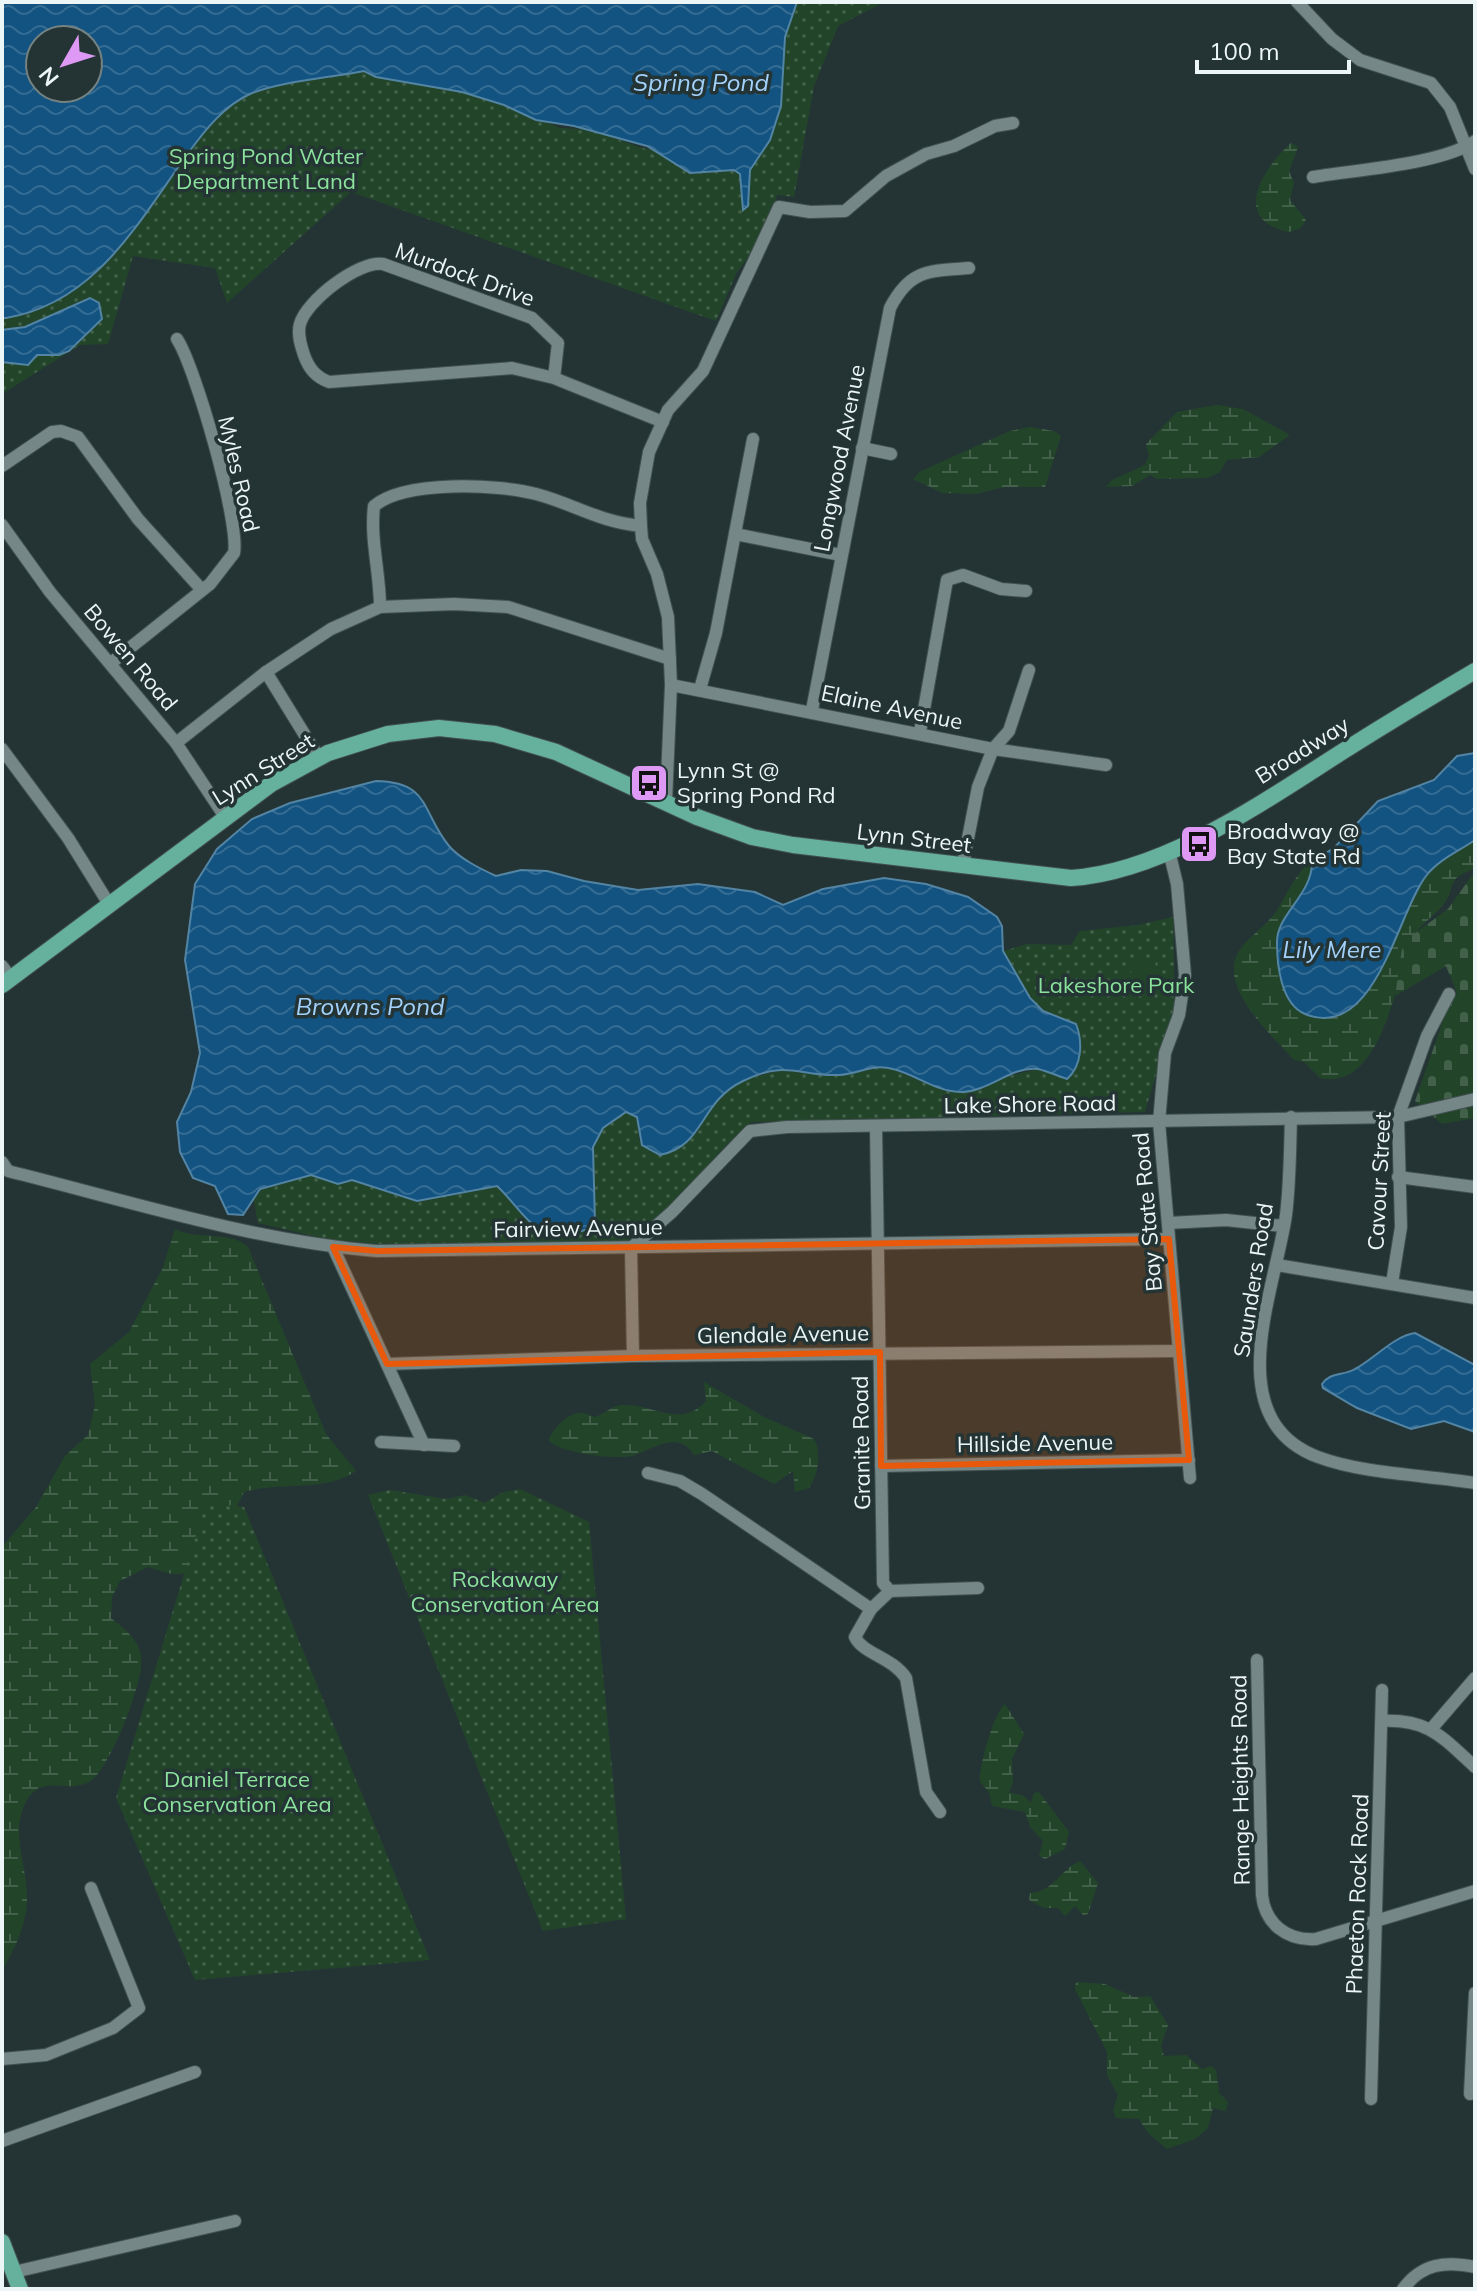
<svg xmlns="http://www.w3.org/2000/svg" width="1477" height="2291" font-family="Mulish,sans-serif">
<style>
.wetland{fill:url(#wetland-marsh)}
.cemetery{fill:url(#cemetery-stones)}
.park{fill:url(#park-dots)}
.pitch{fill:#22452a}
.water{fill:url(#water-waves);stroke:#5384a4;stroke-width:2;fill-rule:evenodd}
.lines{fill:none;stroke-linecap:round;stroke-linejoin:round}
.minor-casing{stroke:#425050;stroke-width:14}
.major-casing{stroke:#425050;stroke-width:18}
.minor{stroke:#758787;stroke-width:12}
.major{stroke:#66b09e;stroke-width:16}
.marked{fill:#e8590c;fill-opacity:0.2;stroke:#e8590c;stroke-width:6;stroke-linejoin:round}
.labels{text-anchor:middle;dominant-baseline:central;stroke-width:7;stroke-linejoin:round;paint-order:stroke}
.park-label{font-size:22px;fill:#8be29c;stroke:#243434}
.street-label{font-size:22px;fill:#ecf6f6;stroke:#243434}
.poi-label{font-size:22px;fill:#ecf6f6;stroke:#243434;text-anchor:start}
.water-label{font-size:24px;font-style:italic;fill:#a2d1fb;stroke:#243434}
</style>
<defs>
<pattern id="wetland-marsh" width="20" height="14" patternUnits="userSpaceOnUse" patternTransform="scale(2)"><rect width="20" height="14" fill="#22452a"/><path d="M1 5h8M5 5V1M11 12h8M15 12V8" fill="none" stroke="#42604a"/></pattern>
<pattern id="cemetery-stones" width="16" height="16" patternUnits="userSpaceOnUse" patternTransform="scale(2)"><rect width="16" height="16" fill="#22452a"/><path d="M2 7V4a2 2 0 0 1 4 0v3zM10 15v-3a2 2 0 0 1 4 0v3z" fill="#42604a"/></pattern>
<pattern id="park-dots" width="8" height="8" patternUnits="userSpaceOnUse" patternTransform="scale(2)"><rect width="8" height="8" fill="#22452a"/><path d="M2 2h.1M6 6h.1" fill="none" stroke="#42604a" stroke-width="1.8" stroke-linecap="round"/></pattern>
<pattern id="water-waves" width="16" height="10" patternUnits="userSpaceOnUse" patternTransform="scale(2)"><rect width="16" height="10" fill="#125381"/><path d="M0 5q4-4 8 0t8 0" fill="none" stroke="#356c93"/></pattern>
</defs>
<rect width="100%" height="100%" fill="#243434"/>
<g class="wetland">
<path d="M1291,143L1298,147L1289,171L1294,183L1290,200L1306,220L1301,228L1289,232C1229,220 1264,167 1291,143Z"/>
<polygon points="1217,405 1243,409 1290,435 1259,457 1227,460 1220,472 1207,478 1157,479 1150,475 1132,486 1106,487 1112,480 1145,465 1149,456 1146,444 1177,412"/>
<polygon points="1030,427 1054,431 1061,436 1045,487 1004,487 976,494 943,493 913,479 921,471 1010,431"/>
<path d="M1475,840V867C1470,872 1464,872 1459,876C1451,881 1452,890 1448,897C1440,914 1420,922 1412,940C1396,978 1382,1092 1320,1078L1304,1062L1294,1060C1274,1037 1216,987 1239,951C1249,936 1267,926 1277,910C1285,898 1300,866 1312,861L1311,877L1279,928L1277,946L1280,975L1311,1016C1383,1027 1395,918 1425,877C1437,861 1459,851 1475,840Z"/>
<path d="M175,1229C199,1241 230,1230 248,1247L326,1434L356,1471C323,1493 281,1481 244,1492C234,1513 204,1572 179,1574C169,1575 157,1569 148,1567L120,1581L112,1597L111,1618C123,1628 139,1639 141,1656C145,1680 111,1764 93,1779C67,1799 38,1766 22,1811C13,1837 27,1869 27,1896C28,1920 15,1950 2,1970V1547L36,1507L65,1456L88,1435L95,1405L90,1364L129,1332L163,1267Z"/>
<path d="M704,1382L764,1417L814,1439C822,1453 818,1475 809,1488L795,1492L793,1471L774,1484L712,1451L694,1455C677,1429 655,1449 632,1456C618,1460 557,1453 549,1440C551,1430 570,1410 583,1413C587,1413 591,1416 595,1417C606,1413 613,1405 624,1405C654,1404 681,1429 706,1401Z"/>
<path d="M1005,1704L1024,1734L1012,1759L1013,1782L1009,1792L1024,1796L1031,1803L1034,1793L1039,1792L1069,1832L1065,1849L1045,1859L1039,1856L1043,1841L1030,1827L1025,1812L992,1806L989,1792L980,1782C978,1768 995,1710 1005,1704Z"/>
<path d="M1080,1861L1098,1883L1088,1914L1083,1915L1075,1906L1065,1916L1058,1908H1044L1029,1900L1030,1893C1054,1892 1059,1870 1080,1861Z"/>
<polygon points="1076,1982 1105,1984 1134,1997 1150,1996 1168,2025 1161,2046 1164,2056 1186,2055 1202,2069 1211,2066 1216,2070 1219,2093 1228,2102 1226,2111 1213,2108 1208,2128 1195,2139 1167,2149 1148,2133 1139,2119 1116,2118 1113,2110 1118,2095 1107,2075 1107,2052 1075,1989"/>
</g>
<polygon class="cemetery" points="1475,871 1475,1118 1442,1124 1415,1101 1444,1018 1457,993 1446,966 1395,996 1403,942 1448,909"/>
<g class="park">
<polygon points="787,2 884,2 838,26 814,86 794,197 777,195 772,223 736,274 716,321 351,192 227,303 215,268 133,256 108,344 80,345 2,394 2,317 241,90 372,69 499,102 560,128 594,130 638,147 668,153"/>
<path d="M1173,917L1175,1009L1145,1112L752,1122C705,1157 674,1222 620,1244L392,1245L327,1239L258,1223L253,1195L260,1190L311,1175L338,1184L352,1180L404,1198L497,1186C521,1210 533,1241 573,1233C582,1231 589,1230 595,1223L593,1147L604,1128L626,1112L637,1117L639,1141L679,1147L698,1131L705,1112L728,1088L747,1079L787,1068L841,1075L864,1068L887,1067L933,1086L959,1092L982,1089L1005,1077L1038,1069L1067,1079C1076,1072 1078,1063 1079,1052C1086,1009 1051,1025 1031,999C1021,985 1014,966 1003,951L1027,944L1071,945L1080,931L1138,925Z"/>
<polygon points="520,1489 589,1522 626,1919 543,1931 368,1495 390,1490 446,1499 465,1495 485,1503 501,1493"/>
<polygon points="206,1502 244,1507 430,1960 195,1980 116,1798"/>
</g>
<polygon class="pitch" points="1134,956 1156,960 1150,998 1127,994"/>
<g class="water">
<path d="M2,2H797L785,37L781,106L770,140L750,170L748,206L743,210L740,174L734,170L690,173L647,146L574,126L536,120L504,105L462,92L376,77L364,71C330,78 281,81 250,94C225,105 205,130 189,152C140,219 97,303 6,318H2ZM40,40H88V88H40Z"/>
<polygon points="90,298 99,303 102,319 69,351 59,355 37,355 28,365 2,362 2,330 25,327"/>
<path d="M1475,753V840C1459,851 1438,860 1426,876C1398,911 1375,1043 1305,1014C1281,1004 1277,965 1277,943C1276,914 1313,895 1312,861L1334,848L1378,801L1434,780L1457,756Z"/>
<path d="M376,781C431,782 421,812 449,846C460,859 481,869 496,876L521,870L547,871L584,881L638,890L698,884L755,892L783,905L823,889L884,878L926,884L968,897L997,917L1002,926L1003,951L1030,998L1043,1011L1076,1024C1083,1042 1082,1066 1067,1079C1058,1076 1047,1071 1038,1069C1011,1066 990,1091 962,1092C936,1092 917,1075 893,1069C872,1063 859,1074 839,1075C799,1077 788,1059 743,1081C699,1102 705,1146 660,1155L642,1145L637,1117L626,1112L603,1128L593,1147L595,1223C589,1230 582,1231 573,1233C532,1241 523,1210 497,1186L417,1201L352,1180L338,1184L311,1175L260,1189L243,1215L228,1214L215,1186L193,1178L180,1152L177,1122L191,1092L200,1053L185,960L195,884L217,849L252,819L290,803Z"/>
<path d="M1415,1333L1475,1365V1432L1444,1421L1411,1429L1357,1408L1323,1388L1322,1384C1330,1372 1343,1376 1355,1369C1374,1359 1394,1336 1415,1333Z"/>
</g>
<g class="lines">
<g class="minor-casing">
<g id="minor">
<polyline points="1297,2 1332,39 1360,60 1431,83 1450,107 1475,169"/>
<path d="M1313,177C1354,170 1443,164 1475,141"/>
<path d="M554,378L558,343L532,318L383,264C359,260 306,301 300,324C297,334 301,346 304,355C309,369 316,377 329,382L512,368L554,378L663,422"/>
<polyline points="862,448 891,454"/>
<polyline points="2,466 52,432 61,431 78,437 138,519 202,590"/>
<polyline points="2,525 50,592 176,743 225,817"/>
<polyline points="735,534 841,555"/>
<path d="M380,607C380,572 370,541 374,506C405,480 498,484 536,494C574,504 599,522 641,526"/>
<path d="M111,663L210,584L234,553C240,522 195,366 177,339"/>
<polyline points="266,672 319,758"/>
<polyline points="671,685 993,749 1106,765"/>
<polyline points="700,689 716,633 753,439"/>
<path d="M812,710L890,308C910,269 929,271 969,268"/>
<polyline points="920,732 947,580 963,575 1001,589 1026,591"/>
<polyline points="176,743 266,672 331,629 380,607 454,604 508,607 670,659"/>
<polyline points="2,749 68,838 109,904"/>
<polyline points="666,802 671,685 668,617 657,574 642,539 641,526 640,503 649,452 668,410 703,371 779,207 810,212 845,211 886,176 926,154 954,146 995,126 1013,123"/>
<polyline points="1169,851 1177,884 1185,975 1179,1015 1165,1053 1159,1122 1190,1478"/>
<polyline points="963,864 978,787 993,749 1009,731 1029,670"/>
<polyline points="2,966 11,978"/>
<path d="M1291,1117C1290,1149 1290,1183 1286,1215C1275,1291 1218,1419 1318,1457C1363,1474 1426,1475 1475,1483"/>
<path d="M876,1126L883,1583L890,1591L871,1609L855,1637C863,1654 892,1657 906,1678L926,1792L940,1812"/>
<path d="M2,1162L8,1171C129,1201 253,1241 377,1251L1169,1239"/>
<polyline points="1398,1177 1475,1187"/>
<polyline points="1168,1223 1226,1220 1283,1226"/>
<polyline points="333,1247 424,1445"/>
<polyline points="1277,1265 1475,1298"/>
<polyline points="1392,1283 1401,1227 1398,1117 1427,1036 1449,994"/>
<polyline points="633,1356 631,1248 672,1212 750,1131 787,1127 1398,1117 1475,1099"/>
<polyline points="387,1364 633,1356 1179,1351"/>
<polyline points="381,1442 454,1446"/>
<polyline points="881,1466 1189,1460"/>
<polyline points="648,1473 680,1481 702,1494 871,1609"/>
<polyline points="890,1591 978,1588"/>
<path d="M1257,1660L1262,1895C1265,1924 1287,1941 1316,1939L1475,1891"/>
<path d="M1382,1721C1429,1719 1442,1737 1475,1767"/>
<polyline points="1432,1728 1475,1678"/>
<polyline points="2,2059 46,2055 113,2028 139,2008 91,1888"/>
<polyline points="1470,2094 1475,1993"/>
<polyline points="1371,2099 1382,1690"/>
<polyline points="2,2141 195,2072"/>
<polyline points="14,2272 235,2221"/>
<path d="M1403,2289C1422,2263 1446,2261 1475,2267"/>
</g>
</g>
<g class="major-casing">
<g id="major">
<path d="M2,985L271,784L328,753L388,734L439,728L495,734L556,752L697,817L752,837L793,845L1071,878C1165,872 1266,800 1345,750C1388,723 1431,697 1475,671"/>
<polyline points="2,2242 20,2289"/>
</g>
</g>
<use href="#minor" class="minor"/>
<use href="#major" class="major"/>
</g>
<path class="marked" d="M1169,1239L1189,1460L881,1466L880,1352L387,1364L333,1247L377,1251Z"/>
<defs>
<g id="bus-square" transform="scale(2)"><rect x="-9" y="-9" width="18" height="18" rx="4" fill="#dd99f3" stroke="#243434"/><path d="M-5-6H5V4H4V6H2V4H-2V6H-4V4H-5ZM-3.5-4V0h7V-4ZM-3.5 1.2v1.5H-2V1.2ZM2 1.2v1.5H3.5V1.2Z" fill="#111"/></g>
</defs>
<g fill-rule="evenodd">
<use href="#bus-square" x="649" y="783"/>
<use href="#bus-square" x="1199" y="844"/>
</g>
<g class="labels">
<g class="park-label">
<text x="266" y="156">Spring Pond Water<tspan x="266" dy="25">Department Land</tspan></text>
<text x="1116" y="985">Lakeshore Park</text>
<text x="505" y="1579">Rockaway<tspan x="505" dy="25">Conservation Area</tspan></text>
<text x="237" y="1779">Daniel Terrace<tspan x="237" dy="25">Conservation Area</tspan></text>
</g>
<g class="street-label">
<text transform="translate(465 274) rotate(20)">Murdock Drive</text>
<text transform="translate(839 458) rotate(-79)">Longwood Avenue</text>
<text transform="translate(239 474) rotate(77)">Myles Road</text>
<text transform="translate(131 657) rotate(50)">Bowen Road</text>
<text transform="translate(892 707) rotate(12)">Elaine Avenue</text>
<text transform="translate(1302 750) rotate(-32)">Broadway</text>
<text transform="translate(263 769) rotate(-32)">Lynn Street</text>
<text transform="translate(914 838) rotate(7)">Lynn Street</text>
<text transform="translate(1030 1104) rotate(-1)">Lake Shore Road</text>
<text transform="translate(1379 1181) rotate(-87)">Cavour Street</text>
<text transform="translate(1147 1212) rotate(-95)">Bay State Road</text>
<text transform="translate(578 1228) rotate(-1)">Fairview Avenue</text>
<text transform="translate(1253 1280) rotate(-81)">Saunders Road</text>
<text transform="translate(783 1334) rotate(-1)">Glendale Avenue</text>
<text transform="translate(861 1443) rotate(-91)">Granite Road</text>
<text transform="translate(1035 1443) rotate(-1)">Hillside Avenue</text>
<text transform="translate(1240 1780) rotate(-91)">Range Heights Road</text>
<text transform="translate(1357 1894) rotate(-88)">Phaeton Rock Road</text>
</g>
<g class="poi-label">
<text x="677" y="770">Lynn St @<tspan x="677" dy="25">Spring Pond Rd</tspan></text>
<text x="1227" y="831">Broadway @<tspan x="1227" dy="25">Bay State Rd</tspan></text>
</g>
<g class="water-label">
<text x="701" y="82">Spring Pond</text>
<text x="1332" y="949">Lily Mere</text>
<text x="370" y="1006">Browns Pond</text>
</g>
</g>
<rect width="1477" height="2291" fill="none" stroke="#ecf6f6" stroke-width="8"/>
<g transform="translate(64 64) rotate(231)"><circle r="38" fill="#243434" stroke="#748282" stroke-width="2"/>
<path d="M0-6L14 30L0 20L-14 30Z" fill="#dd99f3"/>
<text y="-12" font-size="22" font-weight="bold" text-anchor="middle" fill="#ecf6f6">N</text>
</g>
<path d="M1197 60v12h152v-12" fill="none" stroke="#ecf6f6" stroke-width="4"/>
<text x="1209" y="60" font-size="24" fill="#ecf6f6" stroke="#243434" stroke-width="6" paint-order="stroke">100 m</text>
</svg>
